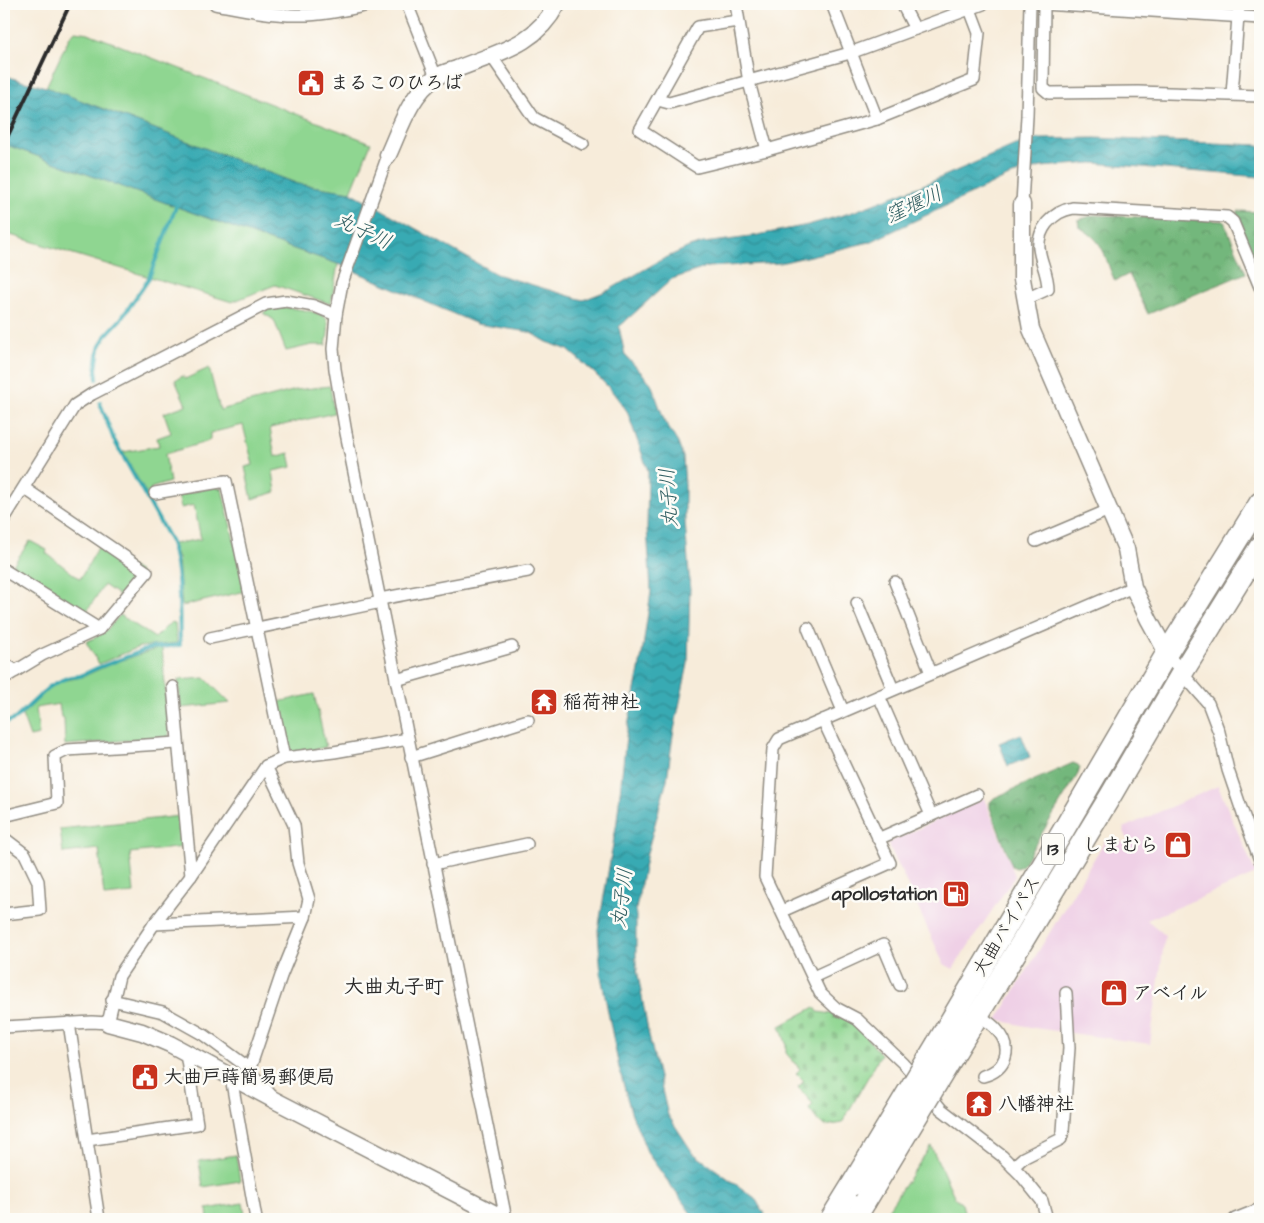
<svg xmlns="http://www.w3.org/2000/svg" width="1264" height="1223" font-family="'Architects Daughter','Klee One',sans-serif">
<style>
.built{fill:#efd0e6}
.grass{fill:#8fd691;stroke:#5d805e}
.forest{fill:url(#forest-crowns);stroke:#4f7153}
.cemetery{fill:url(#cemetery-stones);stroke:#5d805e}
.water{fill:url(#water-waves);stroke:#326a6f}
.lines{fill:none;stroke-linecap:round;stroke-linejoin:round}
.stream{stroke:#38aab3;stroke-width:4}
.street-casing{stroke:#918c82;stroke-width:14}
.secondary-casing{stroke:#918c82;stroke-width:19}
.highway-casing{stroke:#918c82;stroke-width:24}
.street{stroke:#fff;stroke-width:11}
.secondary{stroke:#fff;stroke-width:16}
.highway{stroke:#fff;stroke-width:21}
.rail{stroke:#2b2b2b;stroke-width:4}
.highway-bridge-casing{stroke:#918c82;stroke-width:24;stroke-linecap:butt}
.highway-bridge{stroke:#fff;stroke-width:21}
.labels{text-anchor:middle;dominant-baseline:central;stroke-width:5;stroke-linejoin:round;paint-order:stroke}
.shield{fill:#fdfcf7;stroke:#6a6a68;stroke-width:1}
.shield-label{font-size:18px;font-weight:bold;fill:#2b2b2b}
.poi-label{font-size:19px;font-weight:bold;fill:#2b2b2b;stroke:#fdfcf7;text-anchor:start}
.street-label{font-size:19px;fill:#2b2b2b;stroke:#fdfcf7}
.water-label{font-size:20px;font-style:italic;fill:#305e61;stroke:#fdfcf7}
.neighbourhood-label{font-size:20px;font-weight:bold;fill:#2b2b2b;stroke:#fdfcf7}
</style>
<defs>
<pattern id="forest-crowns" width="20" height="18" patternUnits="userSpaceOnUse" patternTransform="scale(1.25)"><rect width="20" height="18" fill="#73b77b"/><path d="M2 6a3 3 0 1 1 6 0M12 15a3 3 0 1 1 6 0" fill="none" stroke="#5f9565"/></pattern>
<pattern id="cemetery-stones" width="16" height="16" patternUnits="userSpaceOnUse" patternTransform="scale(1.25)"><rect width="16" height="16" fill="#8fd691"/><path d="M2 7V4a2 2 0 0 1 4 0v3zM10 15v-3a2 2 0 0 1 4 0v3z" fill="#7cb87d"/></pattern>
<pattern id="water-waves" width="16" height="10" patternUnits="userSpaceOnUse" patternTransform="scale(1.25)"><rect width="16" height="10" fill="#38aab3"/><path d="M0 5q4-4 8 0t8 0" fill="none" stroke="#2f8b92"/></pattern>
</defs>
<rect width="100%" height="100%" fill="#fdfcf7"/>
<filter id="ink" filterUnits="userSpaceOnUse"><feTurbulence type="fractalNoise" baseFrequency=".02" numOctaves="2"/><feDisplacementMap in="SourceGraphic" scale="10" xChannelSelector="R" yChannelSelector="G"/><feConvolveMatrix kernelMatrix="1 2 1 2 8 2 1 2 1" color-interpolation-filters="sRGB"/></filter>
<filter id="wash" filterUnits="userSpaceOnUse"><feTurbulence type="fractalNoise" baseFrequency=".0096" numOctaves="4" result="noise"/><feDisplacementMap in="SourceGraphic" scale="20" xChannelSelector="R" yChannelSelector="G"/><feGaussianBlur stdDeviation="1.12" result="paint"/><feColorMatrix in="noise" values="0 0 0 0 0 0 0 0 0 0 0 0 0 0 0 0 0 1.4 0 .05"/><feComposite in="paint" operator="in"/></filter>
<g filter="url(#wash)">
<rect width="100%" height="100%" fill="#f7ecda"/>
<g class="built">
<polygon points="1218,786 1256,874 1147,920 1165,935 1150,1044 1035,1028 997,1020 1106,839 1129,843 1123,828"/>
<polygon points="984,798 1015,876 953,969 944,964 888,843"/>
</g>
<g class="grass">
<polygon points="75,31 88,33 371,143 351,192 298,184 46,87 69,38"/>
<polygon points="7,145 265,239 338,264 331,304 275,285 232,302 4,233 4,154"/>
<path d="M281,307C291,308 323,311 327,320C330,326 327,339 326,345H312L286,351L274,320L263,313L268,310Z"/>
<polygon points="209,368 220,410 296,390 330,386 334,413 270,428 275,457 289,453 292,467 273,471 276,492 252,499 245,467 253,465 243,425 210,433 210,440 206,442 165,454 170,482 151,488 153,497 149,499 123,452 159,446 157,438 171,433 164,413 186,405 175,380 183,376 185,379"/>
<polygon points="215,487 222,489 246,591 182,606 178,559 173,544 201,539 194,505 181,508 178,495"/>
<polygon points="30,541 47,550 46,553 80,579 99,546 140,572 120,596 104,585 83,617 10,569"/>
<polygon points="120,615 155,638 171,622 175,623 177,643 139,647 99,664 86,642 104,633"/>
<polygon points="162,647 169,737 65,745 64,718 61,717 59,704 36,708 39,735 30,737 22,715 50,688 62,681 82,677 111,664"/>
<polygon points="205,678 230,703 181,708 178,680"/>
<polygon points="314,694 326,747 293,754 287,751 278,702"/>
<polygon points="180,816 184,847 130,853 134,893 104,896 99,849 63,853 60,829"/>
<polygon points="931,1146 955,1198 962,1204 966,1219 883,1219 882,1218"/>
<polygon points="236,1155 240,1181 203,1187 199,1161"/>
<polygon points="243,1203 246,1219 208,1219 207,1209"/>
</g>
<g class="forest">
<polygon points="1238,211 1260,212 1260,276 1236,218"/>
<path d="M1094,215L1224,221L1246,273L1148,314L1129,274L1115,281C1103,256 1107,243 1079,227L1078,220Z"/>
<polygon points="1073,763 1078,765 1080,768 1078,774 1022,866 1016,868 1012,866 990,808 990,802 994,798"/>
</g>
<polygon class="cemetery" points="815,1007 818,1012 847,1016 881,1054 842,1123 825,1126 817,1120 809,1109 813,1104 798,1087 804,1081 796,1073 800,1069 786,1053 786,1043 780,1026"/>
<g class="water">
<polygon points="4,75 21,81 46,87 298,184 351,192 496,274 583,300 609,290 659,261 689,247 703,243 743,238 808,225 850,213 928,183 1013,146 1038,139 1095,138 1260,145 1260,177 1093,163 1041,167 1009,176 870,242 780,263 708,267 672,279 619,327 625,355 651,383 665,422 678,443 683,457 685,485 685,521 690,587 688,664 673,735 667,780 647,853 636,909 636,963 648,1031 668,1115 693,1153 755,1198 767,1219 695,1219 648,1154 631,1112 619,1068 601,976 598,930 617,821 626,736 642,654 651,591 647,528 648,471 627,411 611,390 593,372 568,350 547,342 529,332 477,324 338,264 265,239 4,144"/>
<polygon points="1021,734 1030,757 1008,766 999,743"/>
</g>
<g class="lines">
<g class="stream">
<polyline points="97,379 96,369 99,348 106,335 121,319 148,280 177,204"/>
<path d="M4,723L15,719L49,687L58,682L70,677L80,676L97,668L150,648L180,645C179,610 181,572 170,540L114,440L100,403"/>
</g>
</g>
</g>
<g filter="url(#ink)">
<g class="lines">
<g class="street-casing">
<g id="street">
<path d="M215,4C242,9 269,15 296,15C322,16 349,9 374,4"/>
<polyline points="407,4 436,77"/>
<polyline points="736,4 749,82 767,150"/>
<polyline points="832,4 877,119"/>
<polyline points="902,4 915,29"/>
<polyline points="1044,4 1043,88 1049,93 1138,92 1260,96"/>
<polyline points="1044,4 1260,18"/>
<polyline points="738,21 698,27 640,130 697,167 767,150 877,119 974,80 979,33 968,4"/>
<polyline points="492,57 534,118 583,144"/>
<polyline points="1232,94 1239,4"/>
<polyline points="658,100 669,103 850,53 983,4"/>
<polyline points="388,155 342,283 336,315 333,349 335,369 346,433 506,1219"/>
<polyline points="1022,204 1027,116 1030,4"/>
<path d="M1026,299L1048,289C1048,264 1028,248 1047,223C1055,214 1062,210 1073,208L1227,217L1233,222L1260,287"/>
<polyline points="155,493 226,481 284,758"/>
<polyline points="4,519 75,405 92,394 266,304 286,301 314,306 336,315"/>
<polyline points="1036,541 1109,510"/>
<polyline points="4,570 99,629"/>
<polyline points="895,582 931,673"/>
<polyline points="380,599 528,571"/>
<polyline points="857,603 893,689"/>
<polyline points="808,628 843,711"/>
<polyline points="210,638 381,602"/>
<polyline points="1167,653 1182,673 1208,703 1219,732 1228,770 1243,814 1260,860"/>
<polyline points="4,663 16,671"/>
<polyline points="4,678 42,655 99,629 147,572 24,488"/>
<polyline points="396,680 512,647"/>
<polyline points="173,687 191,876"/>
<polyline points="879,696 931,815"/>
<polyline points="411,757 528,720"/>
<polyline points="4,816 57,803 55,756 67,750 177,743"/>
<polyline points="4,838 25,854 38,881 40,910 4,914"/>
<polyline points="878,839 977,795"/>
<polyline points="433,864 527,844"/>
<polyline points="782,911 890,863 823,720"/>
<polyline points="154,924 305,917"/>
<polyline points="813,977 883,945 900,985"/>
<polyline points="112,1000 163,1012 204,1035 242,1063 270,1094"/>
<path d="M978,1015C984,1019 992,1024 997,1030C1014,1048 1006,1070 983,1076"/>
<polyline points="69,1023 99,1219"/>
<polyline points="4,1027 92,1022 108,1023 119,976 154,924 191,876 266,766 284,758 334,752 408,739"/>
<polyline points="249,1071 281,976 305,917 309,899 298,863 294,825 266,766"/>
<polyline points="231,1077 256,1219"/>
<polyline points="918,1080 904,1064 857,1019 836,1008 820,993 765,877 773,749 779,739 1133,587"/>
<polyline points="928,1093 941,1109 1002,1156 1021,1175 1042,1201 1047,1219"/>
<polyline points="87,1140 197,1124 186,1053"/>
<polyline points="1013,1167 1023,1158 1061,1139 1063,1131 1069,1048 1066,993"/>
<polyline points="1235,1219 1260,1209"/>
</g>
</g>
<g class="secondary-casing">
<g id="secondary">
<path d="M388,155C400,129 410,94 436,77C442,73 450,71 457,69C498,52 535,46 557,4"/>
<polyline points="1022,204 1022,279 1031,329 1126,549 1133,587 1149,620 1167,653"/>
<polyline points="108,1023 142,1032 170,1044 276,1101 505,1219"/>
</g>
</g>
<g class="highway-casing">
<g id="highway">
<polyline points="937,1044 1063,831 1167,653 1260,503"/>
<polyline points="953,1056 1111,795 1182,673 1260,547"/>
<polyline points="831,1219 852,1185"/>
<polyline points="855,1219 865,1202"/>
</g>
</g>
<use href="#street" class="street"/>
<use href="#secondary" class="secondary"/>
<use href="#highway" class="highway"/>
<polyline class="rail" points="4,144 70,4"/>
<g class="highway-bridge-casing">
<g id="highway-bridge">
<polyline points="852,1185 937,1044"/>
<polyline points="865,1202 953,1056"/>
</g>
</g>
<use href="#highway-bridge" class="highway-bridge"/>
</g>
</g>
<defs>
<g id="civic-square" transform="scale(1.4375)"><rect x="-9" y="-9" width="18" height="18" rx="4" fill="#c8321e" stroke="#fdfcf7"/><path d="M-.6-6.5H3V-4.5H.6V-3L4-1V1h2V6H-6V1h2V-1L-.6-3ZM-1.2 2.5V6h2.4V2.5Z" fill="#fff"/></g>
<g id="temple-square" transform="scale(1.4375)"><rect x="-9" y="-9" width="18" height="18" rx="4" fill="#c8321e" stroke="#fdfcf7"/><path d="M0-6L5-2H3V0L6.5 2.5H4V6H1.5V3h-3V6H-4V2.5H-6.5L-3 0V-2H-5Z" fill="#fff"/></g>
<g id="shop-square" transform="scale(1.4375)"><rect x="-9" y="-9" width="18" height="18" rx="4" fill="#c8321e" stroke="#fdfcf7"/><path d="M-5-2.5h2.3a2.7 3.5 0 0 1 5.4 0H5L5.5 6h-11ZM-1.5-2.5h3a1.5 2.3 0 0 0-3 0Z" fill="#fff"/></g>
<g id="fuel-square" transform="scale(1.4375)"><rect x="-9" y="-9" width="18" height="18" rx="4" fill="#c8321e" stroke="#fdfcf7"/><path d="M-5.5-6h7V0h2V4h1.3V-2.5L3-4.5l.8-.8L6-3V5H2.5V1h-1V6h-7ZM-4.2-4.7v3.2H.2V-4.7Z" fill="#fff"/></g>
</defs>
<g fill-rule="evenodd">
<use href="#civic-square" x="311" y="83"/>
<use href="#temple-square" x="544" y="702"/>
<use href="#shop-square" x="1178" y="845"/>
<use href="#fuel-square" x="956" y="894"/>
<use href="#shop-square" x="1114" y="993"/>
<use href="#civic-square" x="145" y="1077"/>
<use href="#temple-square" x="979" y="1104"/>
</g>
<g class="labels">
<rect class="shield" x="1042" y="833.5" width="22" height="31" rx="4"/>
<g class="shield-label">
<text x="1053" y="849">13</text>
</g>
<g class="poi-label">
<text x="330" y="83">まるこのひろば</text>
<text x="563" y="702">稲荷神社</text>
<text x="1159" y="845" text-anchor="end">しまむら</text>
<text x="937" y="894" text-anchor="end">apollostation</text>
<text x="1133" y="993">アベイル</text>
<text x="164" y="1077">大曲戸蒔簡易郵便局</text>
<text x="998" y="1104">八幡神社</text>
</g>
<g class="street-label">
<text transform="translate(1007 926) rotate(-59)">大曲バイパス</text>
</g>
<g class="water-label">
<text transform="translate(914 205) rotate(-25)">窪堰川</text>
<text transform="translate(363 231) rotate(25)">丸子川</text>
<text transform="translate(669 498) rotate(-94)">丸子川</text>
<text transform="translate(622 898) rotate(-83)">丸子川</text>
</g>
<g class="neighbourhood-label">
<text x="394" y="987">大曲丸子町</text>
</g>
</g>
<rect width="1264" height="1223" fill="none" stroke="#fdfcf7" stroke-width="20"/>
</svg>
